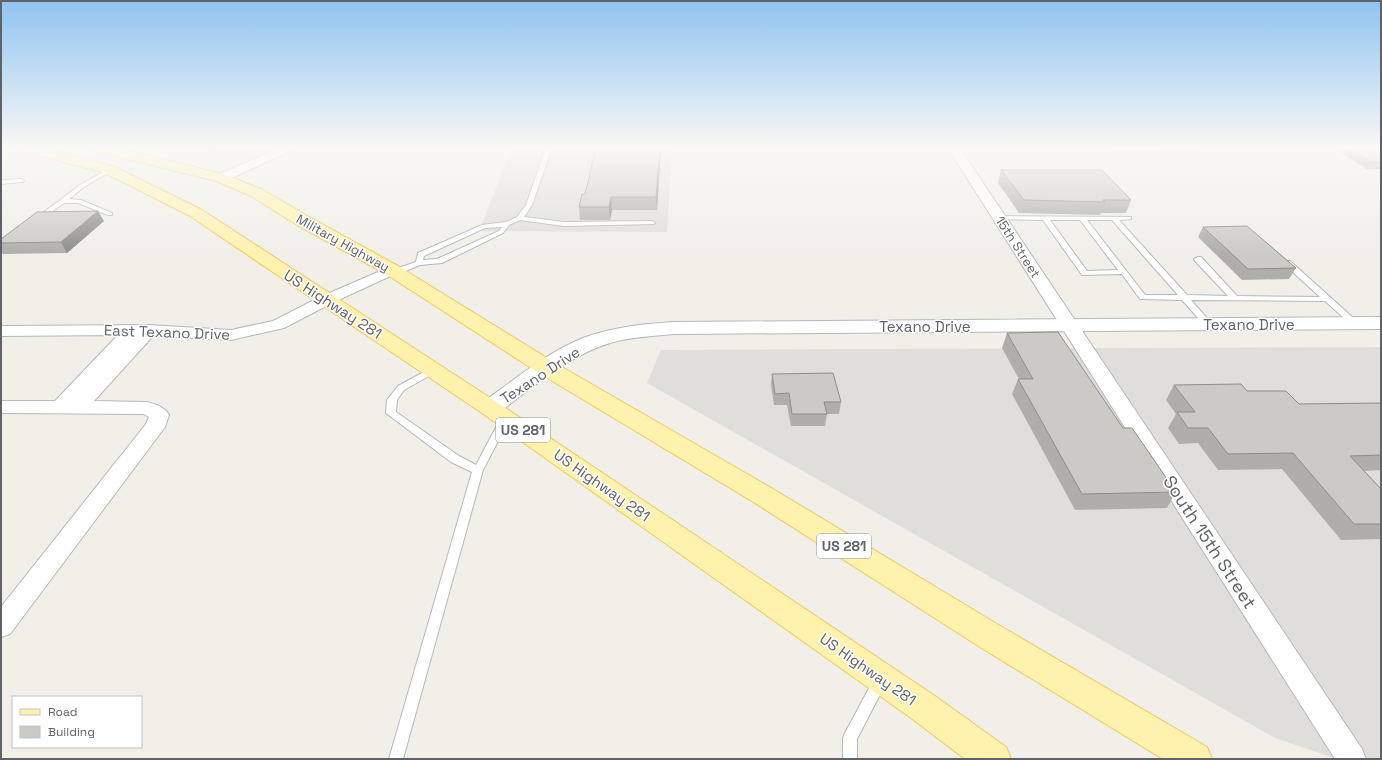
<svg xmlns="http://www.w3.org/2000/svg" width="1382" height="760" font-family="'Space Grotesk',sans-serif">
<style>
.industrial{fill:#e0deda}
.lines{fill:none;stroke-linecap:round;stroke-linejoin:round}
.service-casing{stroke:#b5b8bc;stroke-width:2}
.minor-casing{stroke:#b5b8bc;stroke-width:2}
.tertiary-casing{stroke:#b5b8bc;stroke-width:2}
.primary-casing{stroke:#f2c960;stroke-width:2}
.service{fill:#fff;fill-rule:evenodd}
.minor{fill:#fff;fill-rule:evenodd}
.tertiary{fill:#fff;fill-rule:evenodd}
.primary{fill:#fff2af;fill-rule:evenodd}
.wall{fill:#afaea9}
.shaded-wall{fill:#8f8d8a}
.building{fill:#cccac5;stroke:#8f8d8a}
.labels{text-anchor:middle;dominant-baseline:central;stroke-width:3;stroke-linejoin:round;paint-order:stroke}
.far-street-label{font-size:13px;fill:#5f6368;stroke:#fff}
.shield{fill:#fff;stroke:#8f9295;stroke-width:1}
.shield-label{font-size:14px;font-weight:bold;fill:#5f6368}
.street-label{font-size:15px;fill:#5f6368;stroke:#fff}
.near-street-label{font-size:18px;fill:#5f6368;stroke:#fff}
</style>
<rect width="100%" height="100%" fill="#f1efe8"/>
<g class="industrial">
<polygon points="197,148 303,148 264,164"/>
<polygon points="512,148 672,148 667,232 479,231"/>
<polygon points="1381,347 1381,759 1337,759 1275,738 647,383 661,350"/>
</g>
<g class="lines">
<g class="service-casing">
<g id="service">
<path d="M546,148H552L532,205L524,217L564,222L652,221L655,223L654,224L564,226L520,220L509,225L503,233L442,263L420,265L398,274H392V270L416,262L418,253L482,225L506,222L517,217L526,205ZM502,227L499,231L437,259L423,260L424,256L485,228Z"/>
<polygon points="108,169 113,170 84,187 69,199 81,200 112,213 112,215 108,215 78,203 64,203 40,220 36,220 36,218 80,185"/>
<polygon points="21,179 24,181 23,182 1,184 1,180"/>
<path d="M999,216L1131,217V219L1119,220L1187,295L1228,296L1195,261L1194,259L1198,257H1201L1237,296L1320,297L1283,263L1287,261H1290L1360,324L1356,326H1353L1325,301L1191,300L1212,324L1208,326H1205L1182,300L1140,299L1122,274L1082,275L1043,220L997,219L996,218ZM1050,220H1080L1118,270L1087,271ZM1087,220H1112L1178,295H1145Z"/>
<polygon points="433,367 436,368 437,370 436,372 404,390 397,400 396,412 459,456 476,465 502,416 505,415 510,418 483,470 403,759 389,759 472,472 451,462 386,413 387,400 398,386"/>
<polygon points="880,675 885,677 887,681 857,739 857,759 843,759 843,738 845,733 875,677"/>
</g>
</g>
<g class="minor-casing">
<g id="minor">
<polygon points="279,148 295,148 293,150 225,181 217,181 215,178 217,175"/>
<polygon points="948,148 1202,148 1196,151 963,153 1362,749 1366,759 1335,759"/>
<path d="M392,266L397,267L399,270L397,273L332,303L284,328L231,340L153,336L94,401L147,402C155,404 165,407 169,415L165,427L10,634L1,637V607L146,424L149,417L144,414L1,413V401H55L118,335L1,336V326L149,325L231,330L273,321L320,297Z"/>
</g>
</g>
<g class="tertiary-casing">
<path id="tertiary" d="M1381,317V329L674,334C653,336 630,337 610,343C568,356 533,387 498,413L490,416L482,413L479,408L482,403C514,380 546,353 583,338C612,327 643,324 674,322Z"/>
</g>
<g class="primary-casing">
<g id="primary">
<polygon points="20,148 44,148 115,167 202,210 498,403 935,696 1006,747 1011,759 965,759 911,718 482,413 190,216 105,173 22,151"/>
<polygon points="93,148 118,148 226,175 263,190 309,217 398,266 555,363 773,489 1002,627 1207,747 1212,759 1163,759 980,647 755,503 539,373 386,274 297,225 251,196 216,181 95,151"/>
</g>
</g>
<use href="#service" class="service"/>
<use href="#minor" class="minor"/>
<use href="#tertiary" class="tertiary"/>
<use href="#primary" class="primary"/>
</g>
<g class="wall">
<polygon points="596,148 661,148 657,210 612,210 610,220 580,220 579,207 585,194"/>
<polygon points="1333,148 1381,148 1381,169 1367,169"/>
<polygon points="1001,170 1131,200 1126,213 1101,213 1100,215 1019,213 998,183"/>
<polygon points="104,221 67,253 3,254 1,251 1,239"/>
<polygon points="1203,227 1296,268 1289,279 1242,280 1198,237"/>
<polygon points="1007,333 1123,428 1176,492 1167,508 1075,510 1012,394 1018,379 1019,379 1002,348"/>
<polygon points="772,374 841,402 839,414 827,414 825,426 791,426 787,405 774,405 771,385"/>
<polygon points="1174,385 1247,391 1299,404 1381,403 1381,470 1364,471 1381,489 1381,539 1341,540 1282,469 1218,470 1198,443 1179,444 1168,428 1176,414 1166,400"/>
</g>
<g class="shaded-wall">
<polygon points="660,148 661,148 657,210 656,197"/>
<polygon points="611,197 612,210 610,220 609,207"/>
<polygon points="98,211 104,221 67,253 61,242"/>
</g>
<g class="building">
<polygon points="596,148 660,148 656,197 611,197 609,207 579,207 582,194 585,194"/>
<polygon points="1347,148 1381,148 1381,162 1371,162"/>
<polygon points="1001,170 1102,170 1131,200 1103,200 1105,202 1024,200"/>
<polygon points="98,211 61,242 1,243 1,239 37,212"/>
<polygon points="1247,226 1296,268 1248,269 1203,227"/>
<polygon points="1058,332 1123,428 1132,428 1176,492 1082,494 1018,379 1033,379 1007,333"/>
<polygon points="833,373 841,402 824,402 827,414 792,414 789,393 775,394 772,374"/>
<polygon points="1241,384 1247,391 1286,391 1299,404 1381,403 1381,455 1350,456 1381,489 1381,524 1354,524 1293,453 1228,454 1208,428 1188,428 1177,412 1195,412 1174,385"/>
</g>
<linearGradient id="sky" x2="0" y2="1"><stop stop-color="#8fc3f1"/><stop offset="0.58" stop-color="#f9f8f5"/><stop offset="1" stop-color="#f9f8f5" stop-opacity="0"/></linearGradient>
<rect width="1382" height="255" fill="url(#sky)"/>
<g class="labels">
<g class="far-street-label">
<text transform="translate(343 243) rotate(29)">Military Highway</text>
<text transform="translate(1018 247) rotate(57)">15th Street</text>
</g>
<g class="shield">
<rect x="496" y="418" width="54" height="24" rx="3"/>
<rect x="817" y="534" width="54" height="24" rx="3"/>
</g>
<g class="shield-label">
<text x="523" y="430">US 281</text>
<text x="844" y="546">US 281</text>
</g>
<g class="street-label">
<text transform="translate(333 304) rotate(33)">US Highway 281</text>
<text x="1249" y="324">Texano Drive</text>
<text x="925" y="326">Texano Drive</text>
<text transform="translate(167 332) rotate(2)">East Texano Drive</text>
<text transform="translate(540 375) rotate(-33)">Texano Drive</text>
<text transform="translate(602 485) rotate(35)">US Highway 281</text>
<text transform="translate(868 669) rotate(35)">US Highway 281</text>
</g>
<g class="near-street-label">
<text transform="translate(1210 542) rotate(57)">South 15th Street</text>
</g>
</g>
<rect width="1382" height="760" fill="none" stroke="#5f6368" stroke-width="4"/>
<rect x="12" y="696" width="130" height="52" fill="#ffffff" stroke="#bfc1c3"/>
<rect x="20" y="709" width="20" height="6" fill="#fff2af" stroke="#bfc1c3"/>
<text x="48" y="716" font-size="12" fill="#5f6368">Road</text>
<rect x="20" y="726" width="20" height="12" fill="#cccac5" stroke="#bfc1c3"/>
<text x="48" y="736" font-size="12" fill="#5f6368">Building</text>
</svg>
